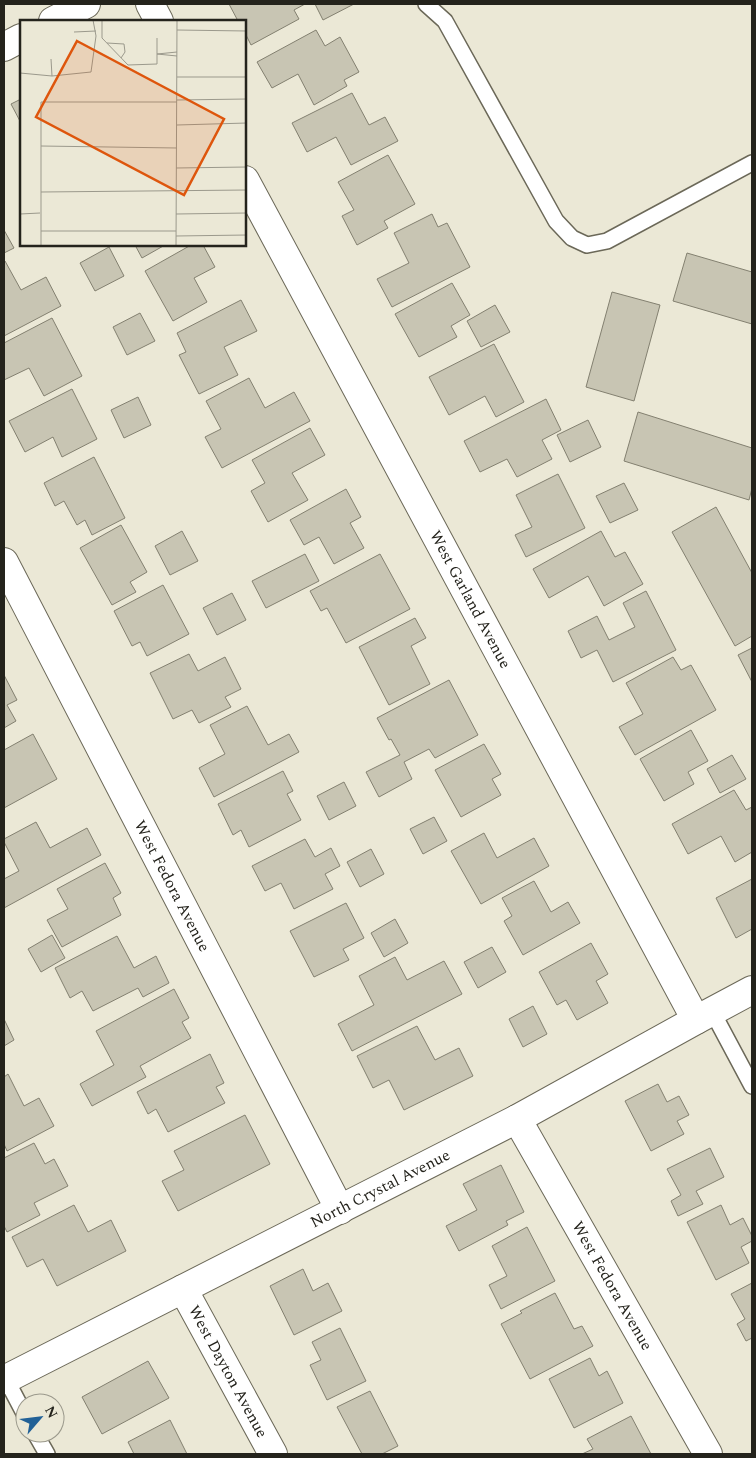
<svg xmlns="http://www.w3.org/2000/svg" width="756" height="1458" font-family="Spectral,serif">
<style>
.building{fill:#c8c5b3;stroke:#838070}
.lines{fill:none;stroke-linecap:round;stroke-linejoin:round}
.service-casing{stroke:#6b6858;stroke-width:18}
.minor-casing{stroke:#6b6858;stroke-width:30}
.service{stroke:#fff;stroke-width:15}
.minor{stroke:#fff;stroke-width:28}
.labels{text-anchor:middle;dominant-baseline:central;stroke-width:4.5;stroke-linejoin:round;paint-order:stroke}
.street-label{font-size:16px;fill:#24231c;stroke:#ebe8d6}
.inset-road{fill:none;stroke:#9b998c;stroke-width:1}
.view{fill:#de560d;fill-opacity:0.15;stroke:#de560d;stroke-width:2.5}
.inset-edge{fill:none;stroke:#24231c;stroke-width:2.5}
</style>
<rect width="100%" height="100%" fill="#ebe8d6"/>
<g class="building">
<polygon points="229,4 305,4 294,10 299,19 251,45 245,33 245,21 238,21"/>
<polygon points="315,4 354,4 323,20"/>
<polygon points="316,30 325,46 340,37 359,72 344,80 347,86 314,105 298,74 272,88 257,62"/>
<polygon points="352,93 369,125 385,117 398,141 351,165 336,137 307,152 292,123"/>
<polygon points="21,99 21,123 11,104"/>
<polygon points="388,155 415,204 384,221 388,228 357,245 342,216 354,210 338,182"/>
<polygon points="432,214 438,227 447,223 470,267 392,307 377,279 409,263 394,233"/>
<polygon points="4,230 14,248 4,253"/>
<polygon points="135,245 165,245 142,258"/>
<polygon points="191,245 203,245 215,267 194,278 207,302 173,321 145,271"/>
<polygon points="109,247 124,276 95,291 80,263"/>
<polygon points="687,253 752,272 752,324 673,301"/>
<polygon points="5,261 21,290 46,277 61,306 4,336 4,262"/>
<polygon points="452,283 470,315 451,326 457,337 419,357 395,314"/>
<polygon points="612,292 660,305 634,401 586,387"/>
<polygon points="241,300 257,331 224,347 238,375 199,394 179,355 186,352 177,333"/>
<polygon points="495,305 510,332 481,347 467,321"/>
<polygon points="140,313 155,341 127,355 113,327"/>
<polygon points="52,318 82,376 44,396 29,368 4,380 4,343"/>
<polygon points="494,344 524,402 496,417 485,396 449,415 429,377"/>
<polygon points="249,378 265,408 294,392 310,421 222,468 205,437 221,429 206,401"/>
<polygon points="72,389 97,439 62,457 53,437 25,452 9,421"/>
<polygon points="138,397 151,425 124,438 111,410"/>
<polygon points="546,399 561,430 542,440 552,459 517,477 507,459 480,472 464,441"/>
<polygon points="638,412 752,448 752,488 749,500 624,461"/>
<polygon points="588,420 601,447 570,462 557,435"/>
<polygon points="310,428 325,455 292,473 308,500 268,522 251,491 265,483 252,460"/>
<polygon points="94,457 125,518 92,535 85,520 77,525 64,501 55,506 44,483"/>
<polygon points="558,474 585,528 526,557 515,535 532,527 516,495"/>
<polygon points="624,483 638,510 610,523 596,496"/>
<polygon points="346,489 361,517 350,523 364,548 334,564 319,537 304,545 290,520"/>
<polygon points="716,507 752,573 752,636 735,646 672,532"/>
<polygon points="121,525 147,572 130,582 136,592 112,605 80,548"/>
<polygon points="182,531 198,561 170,575 155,546"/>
<polygon points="601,531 615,557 625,552 643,584 604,606 588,576 549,598 533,569"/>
<polygon points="305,554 319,581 266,608 252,581"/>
<polygon points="380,554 410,609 346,643 327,608 321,611 310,591"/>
<polygon points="163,585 189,634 147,656 140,642 132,646 114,611"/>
<polygon points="646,591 676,650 613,682 597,650 581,658 568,631 597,616 609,640 635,627 623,603"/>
<polygon points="232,593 246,620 217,635 203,608"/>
<polygon points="415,618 426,638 411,646 430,684 389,705 359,647"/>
<polygon points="752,648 752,682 738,655"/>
<polygon points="189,654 198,671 225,657 241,689 225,697 231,707 199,723 192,710 173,719 150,673"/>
<polygon points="673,657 681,670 691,665 716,710 635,755 619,727 643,714 626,683"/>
<polygon points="4,675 17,700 7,705 16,721 4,728"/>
<polygon points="449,680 478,735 435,758 429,749 404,762 412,779 379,797 366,772 400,755 391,739 389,740 377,718"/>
<polygon points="247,706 268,745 289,734 299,752 214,797 199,768 225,754 210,725"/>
<polygon points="691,730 708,761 688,772 694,784 664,801 640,759"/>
<polygon points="33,734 57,779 4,808 4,750"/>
<polygon points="484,744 501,774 492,779 501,795 461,817 435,770"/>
<polygon points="732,755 746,779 720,793 707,769"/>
<polygon points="283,771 293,791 287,794 301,820 249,847 241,830 233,835 218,804"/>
<polygon points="344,782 356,806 329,820 317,796"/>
<polygon points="734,790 746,810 752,807 752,852 735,862 721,836 688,854 672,824"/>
<polygon points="434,817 447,841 423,854 410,829"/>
<polygon points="36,822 50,848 87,828 101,855 4,908 4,879 19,871 4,842 4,839"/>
<polygon points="484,833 497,858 534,838 549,866 481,904 451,851"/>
<polygon points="305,839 315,857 331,848 340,866 325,874 333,889 294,909 281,883 265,891 252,866"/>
<polygon points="371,849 384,874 360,887 347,862"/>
<polygon points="105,863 121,893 113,898 121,915 62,947 47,920 68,909 57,889"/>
<polygon points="752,879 752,929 736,938 716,898"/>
<polygon points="534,881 551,912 568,902 580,923 523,955 504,921 512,916 502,898"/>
<polygon points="346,903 364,938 343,949 349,960 314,977 290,931"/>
<polygon points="395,919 408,943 384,957 371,933"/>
<polygon points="52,935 65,958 41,972 28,949"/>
<polygon points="117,936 134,968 156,956 169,983 143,997 138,988 93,1011 82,991 70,998 55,968"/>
<polygon points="591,943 608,974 596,981 608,1003 577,1020 566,1000 557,1005 539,972"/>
<polygon points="492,947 506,972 478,988 464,962"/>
<polygon points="395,957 407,980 444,961 462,994 352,1051 338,1024 374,1005 359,976"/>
<polygon points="174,989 189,1018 182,1022 191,1038 140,1066 146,1077 92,1106 80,1084 114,1065 96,1031"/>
<polygon points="533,1006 547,1034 523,1047 509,1019"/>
<polygon points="4,1019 14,1040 4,1046"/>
<polygon points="417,1026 435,1060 459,1048 473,1076 404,1110 389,1080 373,1088 357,1056"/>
<polygon points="210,1054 224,1083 216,1087 225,1103 168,1132 156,1109 148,1114 137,1092"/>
<polygon points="8,1074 24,1106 39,1098 54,1126 7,1151 4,1144 4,1077"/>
<polygon points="658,1084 667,1102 679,1096 689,1115 677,1121 684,1134 651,1151 625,1101"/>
<polygon points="245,1115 270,1164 178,1211 162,1181 184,1170 174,1151"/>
<polygon points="34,1143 45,1164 54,1159 68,1186 34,1203 40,1215 7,1232 4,1226 4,1158"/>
<polygon points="710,1148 724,1177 696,1191 703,1204 678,1216 671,1201 681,1195 667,1169"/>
<polygon points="501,1165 524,1212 506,1221 508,1225 459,1251 446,1226 477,1210 463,1184"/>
<polygon points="74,1205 88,1232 111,1220 126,1251 57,1286 43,1259 27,1267 12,1237"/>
<polygon points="721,1205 730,1225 743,1218 752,1236 752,1241 741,1247 749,1263 716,1280 687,1222"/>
<polygon points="527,1227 555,1281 501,1309 489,1285 507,1276 492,1246"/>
<polygon points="303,1269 313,1291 328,1283 342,1311 294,1335 270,1286"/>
<polygon points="752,1283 752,1338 746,1341 737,1324 745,1319 731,1294"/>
<polygon points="555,1293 574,1329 582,1326 593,1346 530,1379 501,1324 522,1313 520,1311"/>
<polygon points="340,1328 366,1381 327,1400 310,1365 321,1360 312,1342"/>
<polygon points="590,1358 599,1376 607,1371 623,1403 574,1428 549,1379"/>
<polygon points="148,1361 169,1398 102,1434 82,1397"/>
<polygon points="370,1391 398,1446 382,1454 362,1454 337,1407"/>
<polygon points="631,1416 651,1454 582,1454 593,1449 587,1439"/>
<polygon points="170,1420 187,1454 134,1454 128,1442"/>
</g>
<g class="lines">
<g class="service-casing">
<g id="service">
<polyline points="426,4 445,21 556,221 572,238 587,245 607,241 752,163"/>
<polyline points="712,1011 752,1086"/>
<polyline points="6,1379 25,1415"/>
<polyline points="35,1433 47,1454"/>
</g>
</g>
<g class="minor-casing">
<g id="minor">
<polyline points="150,4 159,21"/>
<polyline points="53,21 86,4"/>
<polyline points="4,47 21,38"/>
<path id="s1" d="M245,180L696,1020"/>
<path id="s2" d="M4,562L340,1210"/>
<path id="s3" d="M517,1119L708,1454"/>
<path id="s4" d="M183,1289L273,1454"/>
<path id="s5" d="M4,1380L517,1119L696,1020L752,990"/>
</g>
</g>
<use href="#service" class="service"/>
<use href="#minor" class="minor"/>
</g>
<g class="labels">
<g class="street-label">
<text stroke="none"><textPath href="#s1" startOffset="476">West Garland Avenue</textPath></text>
<text stroke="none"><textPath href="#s2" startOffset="365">West Fedora Avenue</textPath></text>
<text stroke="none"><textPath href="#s5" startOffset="422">North Crystal Avenue</textPath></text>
<text stroke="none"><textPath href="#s3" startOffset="192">West Fedora Avenue</textPath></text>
<text stroke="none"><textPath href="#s4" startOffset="94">West Dayton Avenue</textPath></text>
</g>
</g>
<g transform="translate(20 20)">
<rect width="226" height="226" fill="#ebe8d6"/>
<path class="inset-road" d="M82,0V18L108,45L137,44V18M157,10L227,11M54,12L76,11M87,23L104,24L105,32L101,38M157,36L137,34L157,32M31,39L32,56M0,53L32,56L71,52L76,16L73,0M157,57H227M157,80L227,79M157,105L227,103M21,126L157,128M156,148L227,147M21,172L227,170M0,194L20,193M156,194L227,193M21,211H156M156,216L227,215M21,226V82H157M156,226L157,0"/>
<path class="view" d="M57,21L204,99L164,175L16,97Z"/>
<rect width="226" height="226" class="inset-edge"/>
</g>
<rect width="756" height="1458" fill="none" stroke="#24231c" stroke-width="10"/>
<g transform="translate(40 1418) rotate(62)"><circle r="24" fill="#ebe8d6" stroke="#9b998c"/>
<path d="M0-4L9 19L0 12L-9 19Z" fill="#226197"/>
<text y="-8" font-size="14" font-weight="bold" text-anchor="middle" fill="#24231c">N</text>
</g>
</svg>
